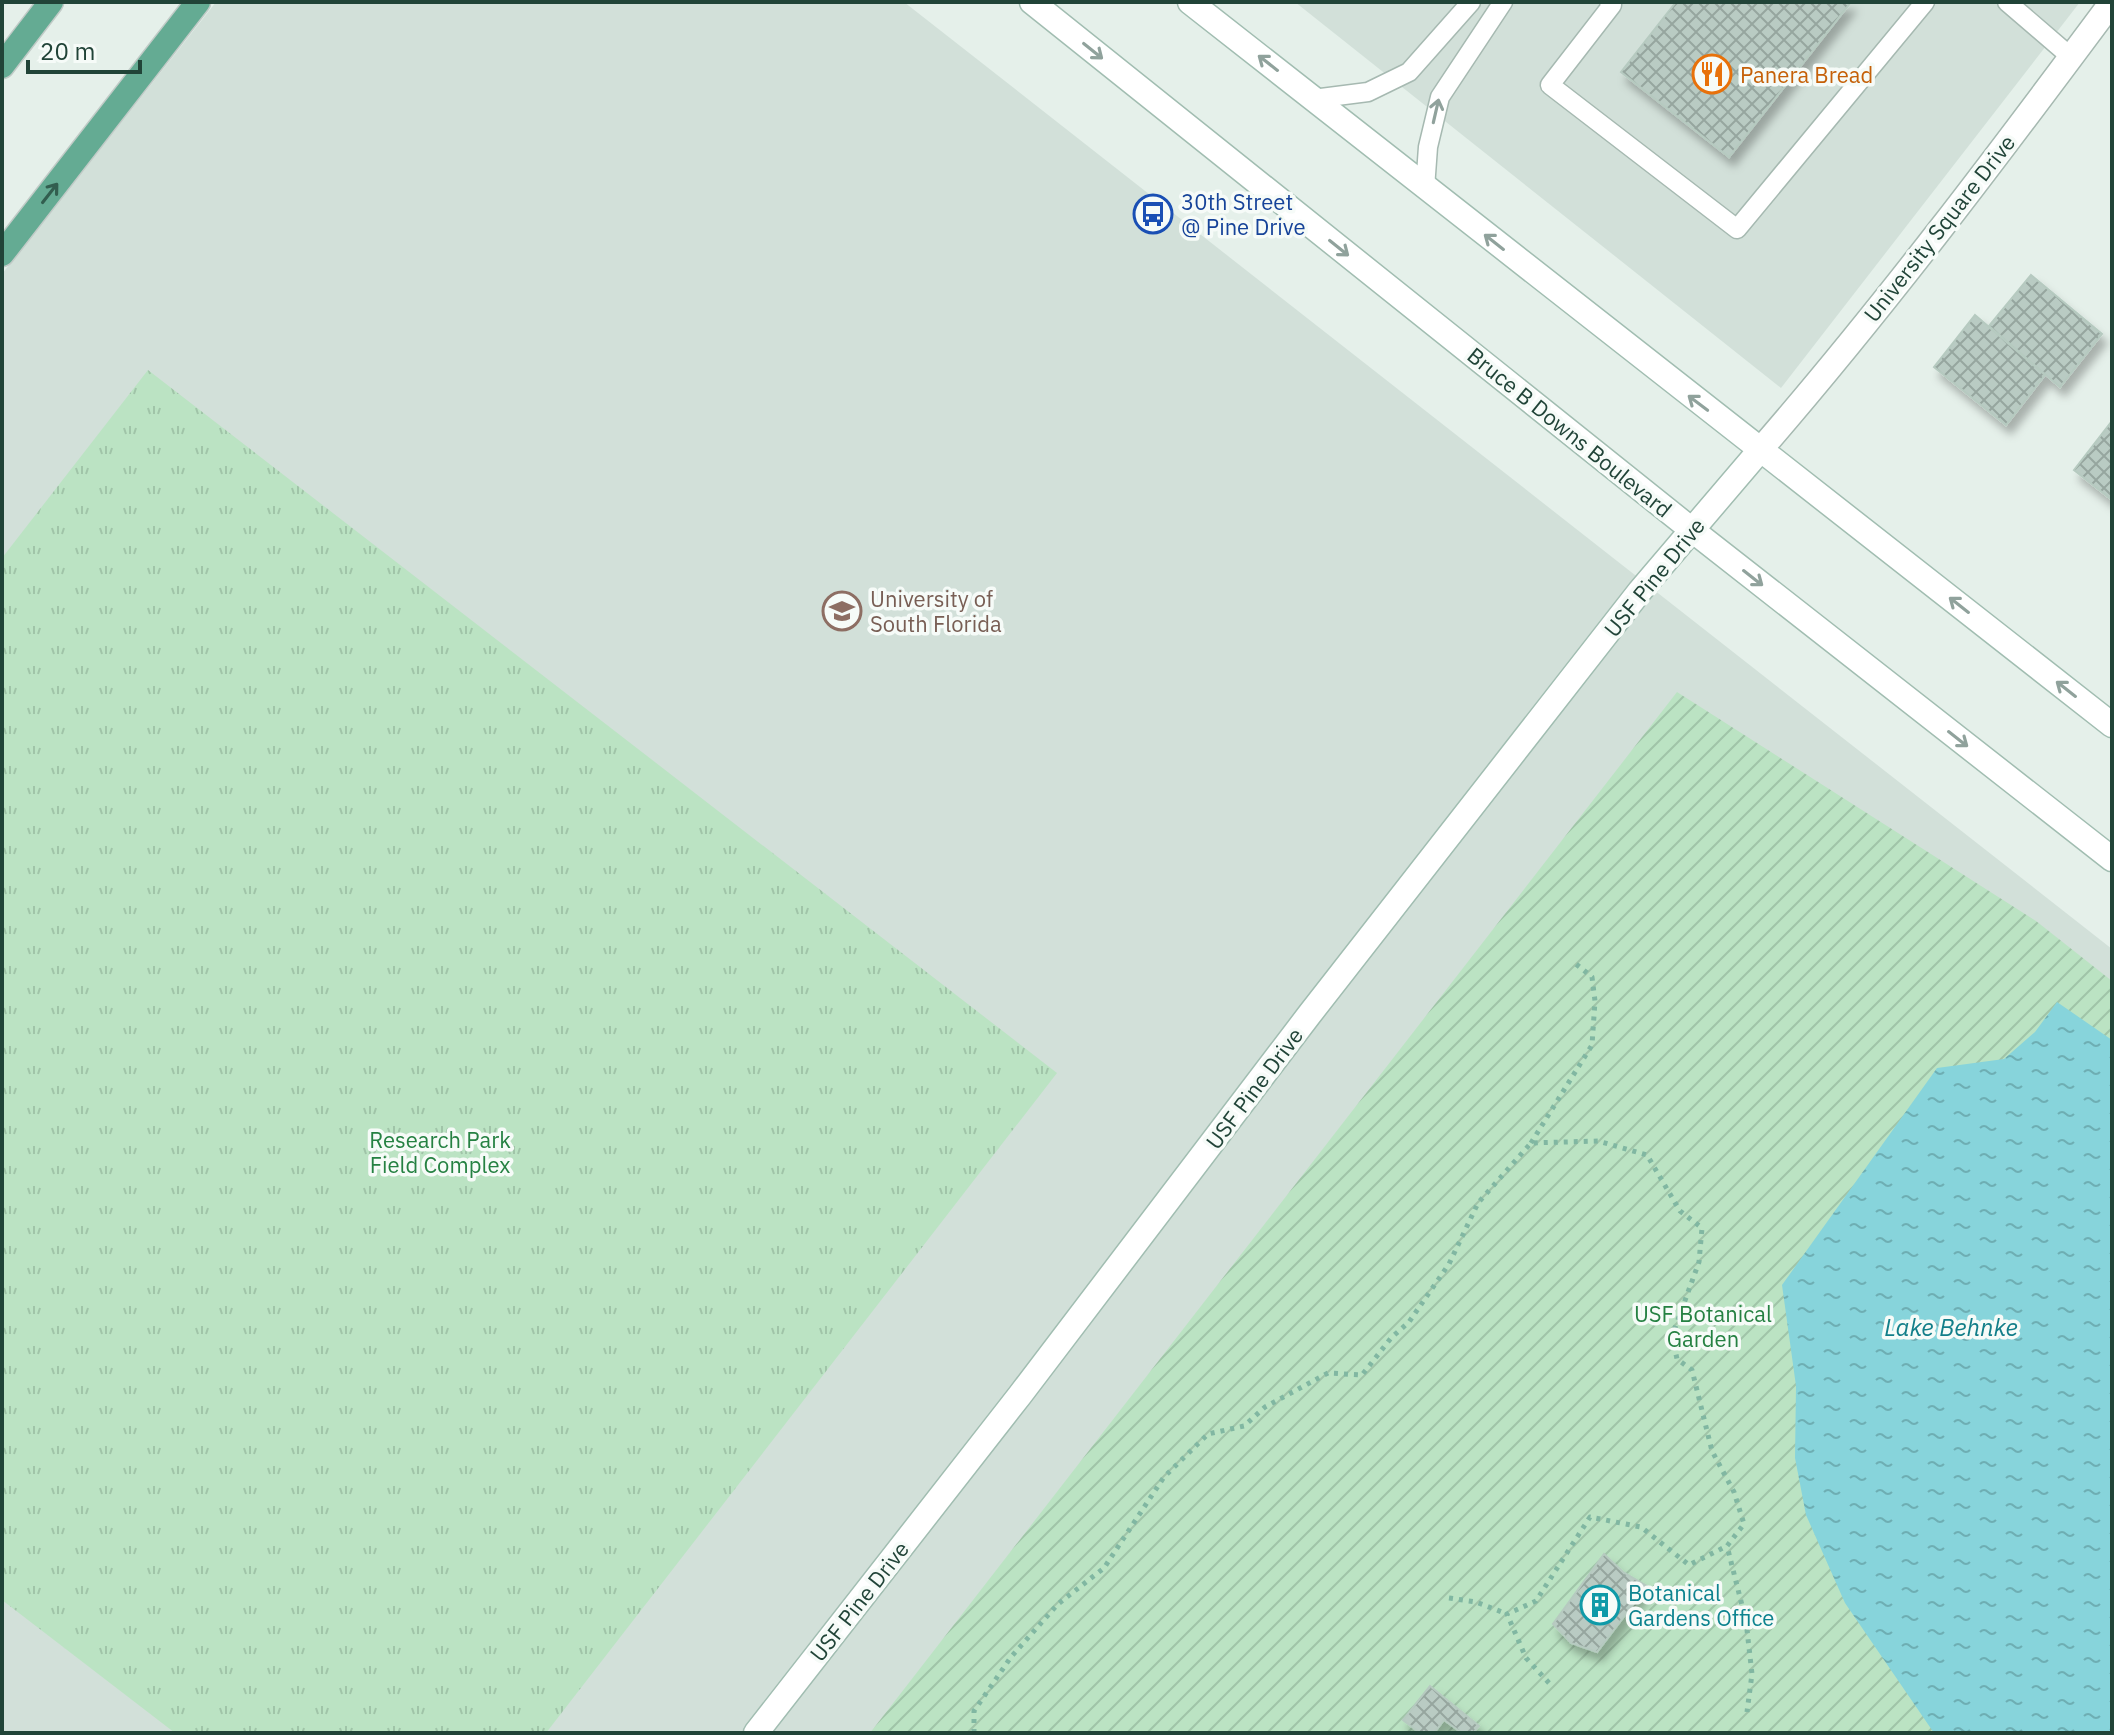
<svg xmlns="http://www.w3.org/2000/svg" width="2114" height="1735" font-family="'IBM Plex Sans',sans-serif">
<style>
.built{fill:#d2e0d9}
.park{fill:url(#park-tufts)}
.garden{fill:url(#garden-furrows)}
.water{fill:url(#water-ripples)}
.building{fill:url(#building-cross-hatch);stroke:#b6cac0;stroke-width:2;filter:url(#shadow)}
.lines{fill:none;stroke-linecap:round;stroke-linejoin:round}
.lane-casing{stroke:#a6b9b1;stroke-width:21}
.street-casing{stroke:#a6b9b1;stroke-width:27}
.secondary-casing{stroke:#a1bdb1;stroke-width:27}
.primary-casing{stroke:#c1cbc7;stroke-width:27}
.path{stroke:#81b7a2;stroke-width:5;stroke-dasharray:4 6;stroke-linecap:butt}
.lane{stroke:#fff;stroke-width:18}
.street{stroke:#fff;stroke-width:24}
.secondary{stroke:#fff;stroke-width:24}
.primary{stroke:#64ab93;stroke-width:24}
.oneway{stroke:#90a29c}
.oneway2{stroke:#325e4f}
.labels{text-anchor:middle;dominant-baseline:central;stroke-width:7;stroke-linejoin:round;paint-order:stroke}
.food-label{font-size:22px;fill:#c56008;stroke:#f6fbf8;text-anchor:start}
.transit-label{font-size:22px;fill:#164399;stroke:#f6fbf8;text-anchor:start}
.street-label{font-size:22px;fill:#214438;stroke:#f6fbf8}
.education-label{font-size:22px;fill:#785e54;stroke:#f6fbf8;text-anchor:start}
.park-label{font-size:22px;fill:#258142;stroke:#f6fbf8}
.culture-label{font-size:22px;fill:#0d838f;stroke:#f6fbf8;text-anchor:start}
.water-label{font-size:24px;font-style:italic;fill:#127e89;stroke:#f6fbf8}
</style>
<defs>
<pattern id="park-tufts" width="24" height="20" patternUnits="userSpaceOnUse" patternTransform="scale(2)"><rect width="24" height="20" fill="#bbe3c3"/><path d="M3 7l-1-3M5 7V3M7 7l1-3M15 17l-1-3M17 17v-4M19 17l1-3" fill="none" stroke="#a0c4a8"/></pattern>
<pattern id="garden-furrows" width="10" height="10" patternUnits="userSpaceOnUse" patternTransform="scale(2)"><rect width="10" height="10" fill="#bbe3c3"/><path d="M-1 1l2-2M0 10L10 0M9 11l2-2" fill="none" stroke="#a0c4a8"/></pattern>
<pattern id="water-ripples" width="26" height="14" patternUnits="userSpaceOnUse" patternTransform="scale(2)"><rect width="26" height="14" fill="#87d4db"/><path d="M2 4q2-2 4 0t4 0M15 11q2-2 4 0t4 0" fill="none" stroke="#6eaeb3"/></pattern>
<pattern id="building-cross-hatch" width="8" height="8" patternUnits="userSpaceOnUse" patternTransform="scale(2)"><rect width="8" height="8" fill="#b9cbc3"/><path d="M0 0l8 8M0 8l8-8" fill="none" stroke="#96a69f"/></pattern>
<filter id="shadow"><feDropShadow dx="5" dy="9" stdDeviation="4" flood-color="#0004"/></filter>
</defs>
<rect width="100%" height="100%" fill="#e5f0ea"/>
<g class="built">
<polygon points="216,2 904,2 2112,949 2112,1733 2,1733 2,274"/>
<polygon points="1295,2 2080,2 1781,388"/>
</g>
<polygon class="park" points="148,370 1057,1073 546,1733 175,1733 2,1600 2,558"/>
<polygon class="garden" points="1677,692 2036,921 2112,981 2112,1733 870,1733"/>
<polygon class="water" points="2057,1002 2112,1040 2112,1733 1934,1733 1845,1603 1806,1515 1795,1458 1796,1386 1782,1285 1937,1068 2004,1059 2035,1032"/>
<g class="building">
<polygon points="1676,2 1851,2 1729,157 1621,72"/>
<polygon points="2031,275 2102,334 2060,387 1989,326"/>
<polygon points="1975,315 2045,375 2006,425 1934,367"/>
<polygon points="2112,421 2112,500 2074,470"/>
<polygon points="1604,1554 1623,1572 1647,1586 1597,1652 1571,1643 1553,1624"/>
<polygon points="1430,1686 1479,1726 1473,1733 1462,1733 1444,1720 1434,1733 1420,1733 1403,1720"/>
</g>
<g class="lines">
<g class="lane-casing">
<g id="lane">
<polyline points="1609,2 1612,5 1550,85 1737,229 1925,2"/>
<polyline points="2007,2 2071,57"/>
<polyline points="1313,99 1368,92 1409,72 1471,2"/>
<polyline points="1425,188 1428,147 1440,97 1503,2"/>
</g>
</g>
<g class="street-casing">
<path id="street" d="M1761,449C1885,306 1999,154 2112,2"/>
</g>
<g class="secondary-casing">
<g id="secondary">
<polyline points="1032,2 1692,530 2112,859"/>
<polyline points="1190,2 2112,725"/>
<polyline points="756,1733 1020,1395 1309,1015 1640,591 1761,449"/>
</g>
</g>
<g class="primary-casing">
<g id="primary">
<polyline points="2,66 51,2"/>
<polyline points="2,254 198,2"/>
</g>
</g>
<g class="path">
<polyline points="1531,1143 1592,1045 1595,1001 1592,977 1576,964"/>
<polyline points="1449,1598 1476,1602 1507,1614"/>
<polyline points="1549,1683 1526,1658 1507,1614 1536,1601 1590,1517 1641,1527 1689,1565 1727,1546"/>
<polyline points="974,1733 974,1711 1011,1657 1058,1604 1104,1568 1164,1477 1208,1434 1244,1426 1265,1407 1328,1373 1362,1375 1391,1338 1409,1322 1449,1264 1478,1203 1531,1143 1598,1141 1647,1155 1680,1211 1702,1228 1699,1262 1672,1336 1677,1359 1692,1370 1712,1451 1734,1492 1744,1524 1727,1546 1746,1621 1752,1674 1747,1712"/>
</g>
<use href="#lane" class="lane"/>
<use href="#street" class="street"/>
<use href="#secondary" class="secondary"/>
<use href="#primary" class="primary"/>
</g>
<defs><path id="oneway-shaft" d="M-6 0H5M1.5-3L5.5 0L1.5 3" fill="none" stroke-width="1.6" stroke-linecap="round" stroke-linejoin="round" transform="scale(2)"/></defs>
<g class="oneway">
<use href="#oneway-shaft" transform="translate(1093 51) rotate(39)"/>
<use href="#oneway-shaft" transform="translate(1268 63) rotate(-142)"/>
<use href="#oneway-shaft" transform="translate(1436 111) rotate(-77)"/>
<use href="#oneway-shaft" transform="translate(1494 242) rotate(-142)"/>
<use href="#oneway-shaft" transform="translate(1339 248) rotate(39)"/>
<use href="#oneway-shaft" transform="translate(1698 403) rotate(-143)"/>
<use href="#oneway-shaft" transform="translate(1753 578) rotate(38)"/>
<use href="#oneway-shaft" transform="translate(1959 605) rotate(-142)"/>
<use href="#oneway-shaft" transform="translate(2066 689) rotate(-142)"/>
<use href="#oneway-shaft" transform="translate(1958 739) rotate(38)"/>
</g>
<use class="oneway2" href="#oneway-shaft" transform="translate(50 193) rotate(-52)"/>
<defs>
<g id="restaurant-ring" transform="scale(2)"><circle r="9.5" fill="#f6fbf8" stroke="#e8710a" stroke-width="1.5"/><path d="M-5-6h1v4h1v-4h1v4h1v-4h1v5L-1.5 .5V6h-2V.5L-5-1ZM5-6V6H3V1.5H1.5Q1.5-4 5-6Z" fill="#e8710a"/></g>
<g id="bus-ring" transform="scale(2)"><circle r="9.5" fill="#f6fbf8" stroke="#1a4fb4" stroke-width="1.5"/><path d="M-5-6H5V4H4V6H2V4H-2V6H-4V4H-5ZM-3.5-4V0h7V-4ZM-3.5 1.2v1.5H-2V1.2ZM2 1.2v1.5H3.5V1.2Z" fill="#1a4fb4"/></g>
<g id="university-ring" transform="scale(2)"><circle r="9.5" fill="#f6fbf8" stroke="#8d6e63" stroke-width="1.5"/><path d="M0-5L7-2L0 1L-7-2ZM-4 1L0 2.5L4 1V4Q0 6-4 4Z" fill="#8d6e63"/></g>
<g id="building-ring" transform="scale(2)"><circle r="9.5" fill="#f6fbf8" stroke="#0f9aa8" stroke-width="1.5"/><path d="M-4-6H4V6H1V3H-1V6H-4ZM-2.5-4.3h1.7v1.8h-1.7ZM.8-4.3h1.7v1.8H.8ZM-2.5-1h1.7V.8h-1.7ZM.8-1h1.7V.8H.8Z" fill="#0f9aa8"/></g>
</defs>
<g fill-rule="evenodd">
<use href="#restaurant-ring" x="1712" y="74"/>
<use href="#bus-ring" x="1153" y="214"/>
<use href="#university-ring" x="842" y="611"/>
<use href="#building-ring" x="1600" y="1605"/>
</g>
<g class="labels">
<g class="food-label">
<text x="1740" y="74">Panera Bread</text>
</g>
<g class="transit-label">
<text x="1181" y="201">30th Street<tspan x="1181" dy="25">@ Pine Drive</tspan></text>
</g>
<g class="street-label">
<text transform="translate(1939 228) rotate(-52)">University Square Drive</text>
<text transform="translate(1570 432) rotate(39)">Bruce B Downs Boulevard</text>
<text transform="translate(1654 577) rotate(-51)">USF Pine Drive</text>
<text transform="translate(1254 1088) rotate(-53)">USF Pine Drive</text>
<text transform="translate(859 1601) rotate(-52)">USF Pine Drive</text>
</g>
<g class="education-label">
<text x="870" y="598">University of<tspan x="870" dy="25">South Florida</tspan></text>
</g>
<g class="park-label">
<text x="440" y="1139">Research Park<tspan x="440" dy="25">Field Complex</tspan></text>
<text x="1703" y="1313">USF Botanical<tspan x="1703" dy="25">Garden</tspan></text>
</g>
<g class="culture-label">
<text x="1628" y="1592">Botanical<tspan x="1628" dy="25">Gardens Office</tspan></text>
</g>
<g class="water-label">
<text x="1951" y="1327">Lake Behnke</text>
</g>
</g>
<rect width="2114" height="1735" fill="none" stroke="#214438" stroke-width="8"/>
<path d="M28 60v12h112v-12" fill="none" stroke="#214438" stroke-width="4"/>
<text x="40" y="60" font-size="24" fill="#214438" stroke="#f6fbf8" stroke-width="6" paint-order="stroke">20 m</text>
</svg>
